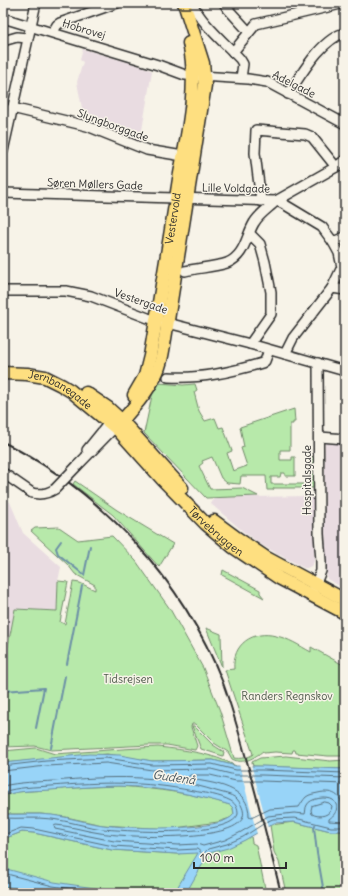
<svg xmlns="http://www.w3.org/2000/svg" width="348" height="896" font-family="Delius,sans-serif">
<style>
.built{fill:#e9dce1}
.green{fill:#b7e9aa;stroke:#718a6a}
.water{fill:#98d4f8;stroke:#6c90a6}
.pier{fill:#f7f3e8}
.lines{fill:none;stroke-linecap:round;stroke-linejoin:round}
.shore{stroke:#576f7d;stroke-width:1}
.stream{stroke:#6c90a6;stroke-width:2}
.minor-casing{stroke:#2b2b2b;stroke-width:12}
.major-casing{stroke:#2b2b2b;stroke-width:15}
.minor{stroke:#f7f3e8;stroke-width:9}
.major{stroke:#fedf80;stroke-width:12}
.rail{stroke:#2b2b2b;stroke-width:2}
.minor-bridge-casing{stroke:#2b2b2b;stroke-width:12;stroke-linecap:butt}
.minor-bridge{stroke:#f7f3e8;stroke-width:9}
.labels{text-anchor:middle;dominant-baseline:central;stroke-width:3;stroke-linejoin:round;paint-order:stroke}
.street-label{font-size:11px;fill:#2b2b2b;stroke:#f7f3e8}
.park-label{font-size:11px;fill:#4e5a4b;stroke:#f7f3e8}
.water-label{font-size:12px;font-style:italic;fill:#46555e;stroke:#f7f3e8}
</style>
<rect width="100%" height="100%" fill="#f7f3e8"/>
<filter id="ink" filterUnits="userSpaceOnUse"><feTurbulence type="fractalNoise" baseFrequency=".025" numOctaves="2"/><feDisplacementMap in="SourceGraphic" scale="8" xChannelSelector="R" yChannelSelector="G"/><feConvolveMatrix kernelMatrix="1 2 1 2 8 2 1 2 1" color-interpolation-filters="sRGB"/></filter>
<g filter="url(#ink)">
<g class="built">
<polygon points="83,49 144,67 152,71 140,142 129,139 115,132 112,132 89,122 79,119 82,108 77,82 83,62 80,60"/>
<polygon points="325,441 345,444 345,589 327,579 325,529"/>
<polygon points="224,488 253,497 311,496 314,500 314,562 311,566 307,568 304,568 260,544 244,532 218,510 210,503"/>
<polygon points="3,497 10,502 23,533 61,567 58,581 57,611 15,609 3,672"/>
</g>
<g class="green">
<polygon points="159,383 183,385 195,384 197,390 194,392 199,411 205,421 215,418 219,428 223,427 232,451 227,453 233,471 247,466 241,448 244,447 240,427 294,409 295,422 293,422 293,424 290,424 290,450 280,450 280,460 292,460 292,457 295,457 295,476 285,476 285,473 281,473 280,477 271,477 271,484 309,484 308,457 314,457 314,488 274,488 273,490 267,490 266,476 241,476 240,484 227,483 221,478 212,457 202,461 203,463 199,466 210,489 242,488 258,496 206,498 144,433 153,391"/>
<polygon points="75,481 117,510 173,544 159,567 113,515 73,484"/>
<path d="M59,527L78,540L112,536L136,561L170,609L203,668L220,711L234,758C239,759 249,758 253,754L225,670L234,669C232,644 253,630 276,636C288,638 300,646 311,652V647L345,666V756H328L296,753L295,750H293L292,753L275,752L264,753L263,751C254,758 243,765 232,759L228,752L214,743L195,724H192L191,727L197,746L195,750L167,745H149L51,750L35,746L3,747V672L15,609L57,611L58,581L68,582L60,622L65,624L73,582L80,583L95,590V585L75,574L68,565L31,531L35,528Z"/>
<polygon points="223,570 260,590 260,593 264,598 222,575"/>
<polygon points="206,628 221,634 222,667"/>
<polygon points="192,726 194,726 213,745 224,752 223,756 201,749"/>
<path d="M158,747C185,750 212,753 236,766L213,760L152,761L107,754L3,763V751L36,748L55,754L122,749Z"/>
<polygon points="286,756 330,761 345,760 345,769 253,766 252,762 260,758"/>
<path d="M119,786C157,789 194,793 230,805L233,808L234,814L233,817L218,822L168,829L102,825L66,817L41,814H3V796L16,792L90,787Z"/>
<polygon points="294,822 331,831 345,831 345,893 286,893 279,862 274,852 270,825"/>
<polygon points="22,832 34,833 112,850 178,854 240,842 251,836 252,843 256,845 266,893 3,893 3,839"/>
</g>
<g class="water">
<path d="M89,754L120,755L152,761L213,760L236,766H262L345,769V831H331L294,822L274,823L245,840L228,848L209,853L186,893H174L198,853L177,854L112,850L34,833L22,832L3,839V814C19,815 36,813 52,815C69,817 86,823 103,825C125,828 222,833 234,814L233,808L230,805C194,794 156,787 119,786C96,786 74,788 51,790C36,791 18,790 3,796V763Z"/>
<polygon points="3,868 54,882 128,893 43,893 3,886"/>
</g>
<polygon class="pier" points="239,764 251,764 268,828 259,834 257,834"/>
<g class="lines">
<g class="shore">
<polyline points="3,766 46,761 106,758 152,765 212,764 236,770 262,770 345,773"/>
<polyline points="3,771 46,766 106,763 152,770 211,769 235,775 262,775 345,778"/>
<path d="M345,784L262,781H236L210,775H190L188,777L190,779C213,783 250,786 249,817L251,818L270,809L299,807C301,804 303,800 306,797C310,794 314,794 318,793C334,789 345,797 342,814L345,816"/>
<path d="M3,786C20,782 37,782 54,781C108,776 164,774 216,791C222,793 231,794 236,798C241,803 245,811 243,817C235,843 123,837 100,833C85,831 71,826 56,825L54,826L55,829L114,841L178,845L197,844L203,846L225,840L241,832L268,816L294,813L305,814C306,812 305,808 307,805C310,798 327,796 333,800C340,807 336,814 329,819V821L345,822"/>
<path d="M3,792C18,787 35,787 51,786C101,782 144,781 193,791C205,793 220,795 231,801C236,804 238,809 238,814C231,838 125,831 103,829C86,827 69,821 52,819C36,817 19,819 3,818"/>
<path d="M325,802L329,803L332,806C331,816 319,818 312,814L311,810L312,806Z"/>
<polyline points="3,835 21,828 34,829 113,846 177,850 197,849 203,854 208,849 227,844 243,837 268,821 273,819 295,818 331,827 345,827"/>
<polyline points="3,873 53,886 100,893"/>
</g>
<g class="stream">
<polyline points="61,541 56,548 58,554 84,575 90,546"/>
<polyline points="67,664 82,586"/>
<polyline points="3,691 44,688 36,728"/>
<polyline points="51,748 65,676"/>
<polyline points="315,825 314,827 317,853 324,893"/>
</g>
<g class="minor-casing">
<g id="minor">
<path d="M192,3C200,22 226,44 240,59L243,64L241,78"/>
<polyline points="224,3 227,8 249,32"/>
<polyline points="3,18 158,65 185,75 248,79 267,82 345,124"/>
<polyline points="53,32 57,25 60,23 117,3"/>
<polyline points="3,41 17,37 27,38"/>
<polyline points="233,52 256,24 345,3"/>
<path d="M288,94C301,75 322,38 345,33"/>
<polyline points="12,108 87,126 147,150 183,156"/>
<polyline points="3,151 36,3"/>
<polyline points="3,193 276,201 336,167 345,160"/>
<polyline points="261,201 255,153 256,130 305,134 312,137 336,167"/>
<polyline points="276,201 282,203 322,227 333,242 339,253 342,267 332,288 293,338 285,354"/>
<polyline points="250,234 260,244 265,262 271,292 271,314 250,344"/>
<polyline points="333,242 345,237"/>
<path d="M185,271C198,268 214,267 227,263C245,256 246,236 254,223C259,214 269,208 276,201"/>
<polyline points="332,288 345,290"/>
<polyline points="3,291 66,291 91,296 148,318 250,344 345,371"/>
<path d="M168,377C201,379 231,372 262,363L265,361L269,350"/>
<polyline points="320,437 345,439"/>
<polyline points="87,450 109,423"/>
<polyline points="77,466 115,427"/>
<path d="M3,473L32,493C40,495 47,494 55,489"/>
<polyline points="313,590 321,571 321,561 319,534 318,363"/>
</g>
</g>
<g class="major-casing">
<g id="major">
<path id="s1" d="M3,373L27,374L45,377L61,385L71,391L118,430L163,480L206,524L233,547L279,578L345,613"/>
<polyline points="86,393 108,408 122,421 182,488"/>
<path id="s2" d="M134,395L145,376L150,356C160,297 170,238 179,179C187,135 199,87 189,43"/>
<path d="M115,427C130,413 149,391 157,372C162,362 163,350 165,339L205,85L203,63L184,3"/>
<polyline points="214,521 237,538 265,557 345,600"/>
</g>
</g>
<use href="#minor" class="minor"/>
<use href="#major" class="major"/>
<path class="rail" d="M3,442C101,491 183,580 223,683C235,716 244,750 253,784C263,821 272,857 281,893"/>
<g class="minor-bridge-casing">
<polyline id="minor-bridge" points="55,489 77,466"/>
</g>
<use href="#minor-bridge" class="minor-bridge"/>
</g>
</g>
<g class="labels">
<g class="street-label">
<text transform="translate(84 29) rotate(17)">Hobrovej</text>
<text transform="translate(294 84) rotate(27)">Adelgade</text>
<text transform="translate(113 125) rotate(20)">Slyngborggade</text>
<text transform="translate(95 184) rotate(2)">Søren Møllers Gade</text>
<text transform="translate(236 188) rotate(1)">Lille Voldgade</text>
<text stroke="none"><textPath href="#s2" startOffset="182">Vestervold</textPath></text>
<text transform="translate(141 301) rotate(19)">Vestergade</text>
<text stroke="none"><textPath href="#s1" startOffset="61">Jernbanegade</textPath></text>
<text transform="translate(307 480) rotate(-90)">Hospitalsgade</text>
<text stroke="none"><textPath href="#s1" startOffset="274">Tørvebryggen</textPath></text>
</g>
<g class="park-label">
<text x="128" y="679">Tidsrejsen</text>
<text x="287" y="696">Randers Regnskov</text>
</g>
<g class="water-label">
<text transform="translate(174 777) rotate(8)">Gudenå</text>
</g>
</g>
<rect width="348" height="896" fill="none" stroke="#f7f3e8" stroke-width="16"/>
<rect x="8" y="8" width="332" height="880" fill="none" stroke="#2b2b2b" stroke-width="1.5" filter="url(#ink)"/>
<path d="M194 862v6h92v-6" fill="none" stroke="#2b2b2b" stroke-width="2"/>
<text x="200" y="862" font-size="12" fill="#2b2b2b" stroke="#f7f3e8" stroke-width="3" paint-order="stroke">100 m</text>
</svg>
